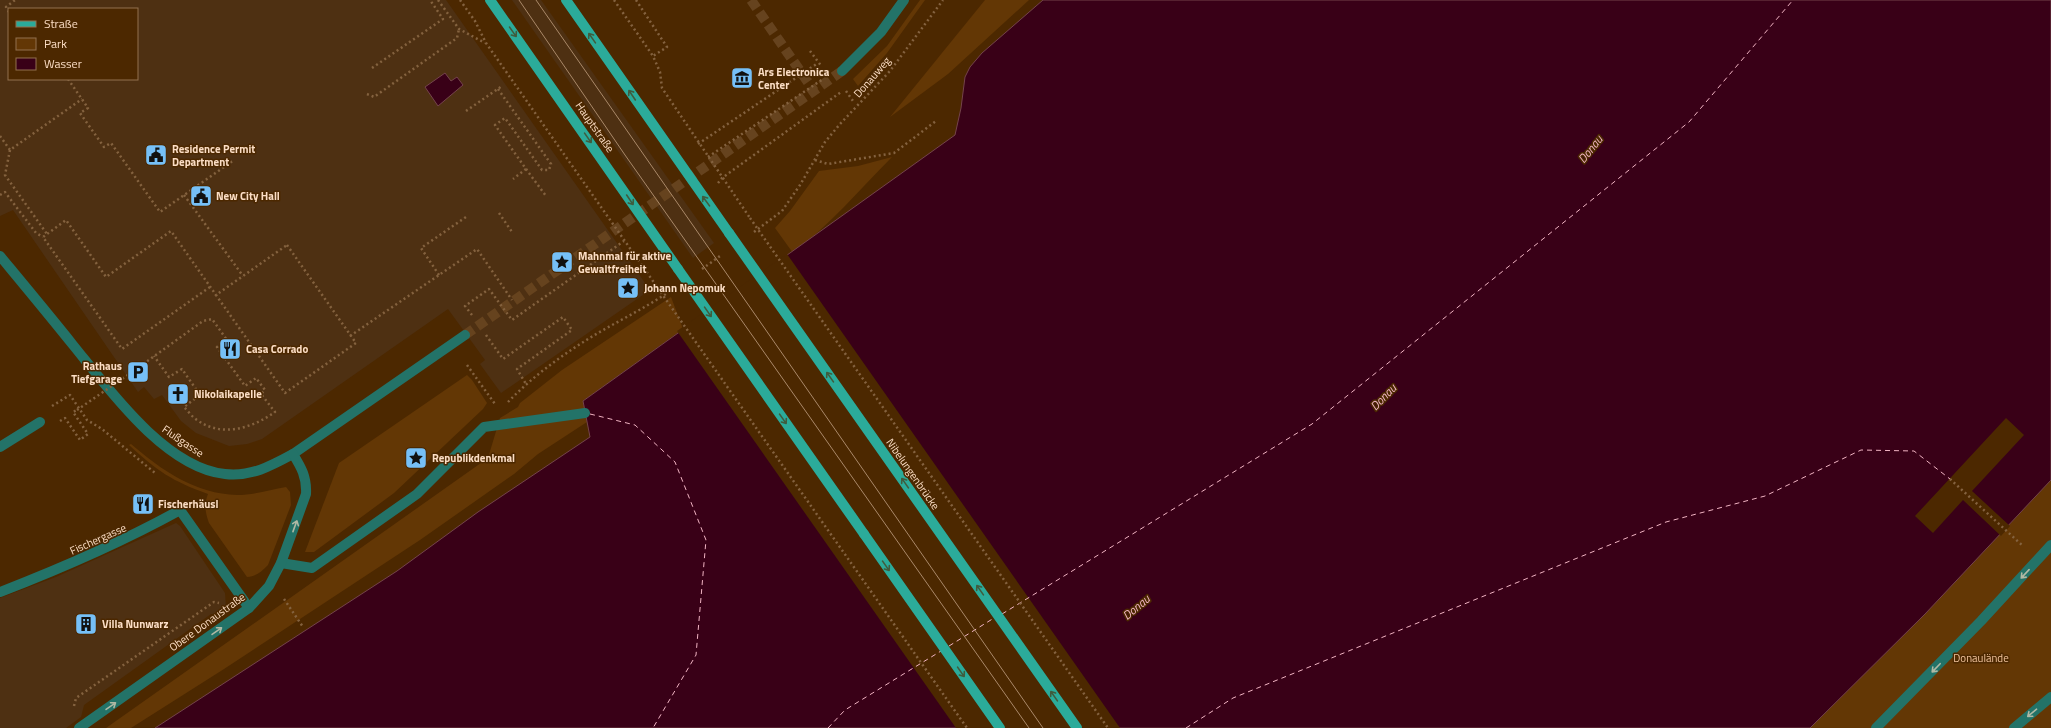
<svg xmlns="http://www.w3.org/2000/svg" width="2051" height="728" font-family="'Titillium Web',sans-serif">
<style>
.built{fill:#4e3012;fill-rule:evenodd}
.green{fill:#633705}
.water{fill:#390017;stroke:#74434b}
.pier{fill:#4c2800}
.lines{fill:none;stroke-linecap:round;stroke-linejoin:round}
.ferry{stroke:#f1b4c3;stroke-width:1;stroke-dasharray:5 4;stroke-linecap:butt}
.street-tunnel{stroke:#66431e;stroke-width:10;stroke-dasharray:10 5;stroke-linecap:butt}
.path{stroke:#84623f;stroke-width:2.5;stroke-dasharray:2 3;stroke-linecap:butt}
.lane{stroke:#237368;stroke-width:10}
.street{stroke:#237368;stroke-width:10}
.primary{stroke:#2bab9a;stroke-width:10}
.tram{stroke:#aa8969;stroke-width:1}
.path-bridge{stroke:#84623f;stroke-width:2.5;stroke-dasharray:2 3;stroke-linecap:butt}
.primary-bridge{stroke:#2bab9a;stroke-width:10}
.oneway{stroke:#3f5c3e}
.oneway2{stroke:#b0b9a4}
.labels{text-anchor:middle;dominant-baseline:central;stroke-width:3;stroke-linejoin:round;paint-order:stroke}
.poi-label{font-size:11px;font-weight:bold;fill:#fcdec5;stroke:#4c2800;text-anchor:start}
.street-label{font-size:11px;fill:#fcdec5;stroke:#4c2800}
.park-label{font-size:11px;fill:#f1c39c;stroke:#4c2800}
.water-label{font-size:12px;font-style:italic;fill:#f1b4c3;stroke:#4c2800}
</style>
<rect width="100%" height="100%" fill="#4c2800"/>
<g class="built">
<path d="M0,0H446L650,290L501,393L480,364L485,360L448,309L262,439L247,444L229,446L196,433L181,421L162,395L154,399L144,387L138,392L13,210L0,216ZM9,9H137V79H9Z"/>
<polygon points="512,0 541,0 714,243 693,258"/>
<polygon points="176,523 180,526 225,593 226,608 223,615 211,614 84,705 81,717 66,728 0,728 0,598 56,577"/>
</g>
<g class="green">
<polygon points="920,0 925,0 887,53 858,86 853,79 887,46"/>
<polygon points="985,0 1029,0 948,74 890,117"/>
<path d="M892,157C859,190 830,225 793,253L775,228L790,211L819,171L858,166Z"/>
<polygon points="671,297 683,329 583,401 587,422 538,454 514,474 420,540 224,669 131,728 106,728 488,458 500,418 518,407 520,403 562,370"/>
<polygon points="467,375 472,380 487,403 483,409 394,493 314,552 305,552 339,463"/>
<path d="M131,444C161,470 196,494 237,495C254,495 270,490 286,487L290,492L291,505L268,565C261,572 257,576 247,577L209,523C205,512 204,504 208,494C172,481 157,471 129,445Z"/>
<polygon points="2051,480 2051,728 1810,728 1925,614"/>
</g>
<g class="water">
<polygon points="1043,0 2051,0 2051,480 1925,614 1810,728 155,728 397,571 478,512 590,437 583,401 955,135 961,108 965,77 970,67 982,53"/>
<polygon points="445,73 451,81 457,77 463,85 438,106 425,87"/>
</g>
<g class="pier">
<polygon points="787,254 1120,728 956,728 677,331"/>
<polygon points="2006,418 2024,435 1972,491 2010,526 2001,536 1963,500 1933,533 1915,516"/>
</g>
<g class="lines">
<g class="ferry">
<polyline points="590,414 635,425 675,462 706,540 696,655 653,728"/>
<polyline points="1002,614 1312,424 1689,122 1793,0"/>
<polyline points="949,646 994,618"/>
<polyline points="828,728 845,710 941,651"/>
<polyline points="1186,728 1233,698 1666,522 1765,496 1861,450 1914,451 1950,479"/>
</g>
<g class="street-tunnel">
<polyline points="751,0 814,91"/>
<polyline points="465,335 842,71"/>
</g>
<g class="path">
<polyline points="438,0 459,29 485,43"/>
<polyline points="460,0 475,21 486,43 655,284"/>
<polyline points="614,0 653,56"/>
<polyline points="636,0 667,47 653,56 660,72 662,88 750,218"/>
<polyline points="9,12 6,7 15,0"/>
<polyline points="810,51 822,67"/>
<polyline points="372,68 443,19 430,0"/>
<polyline points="68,79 88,108 80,113 104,147 111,143 160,212 234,160"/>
<polyline points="498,89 551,164 549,170 542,170 505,118 495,125 526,169 513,179"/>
<polyline points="846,91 853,101"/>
<polyline points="367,94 374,97 457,38 459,29"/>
<polyline points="466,111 502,86"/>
<polyline points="0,136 10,150 82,99"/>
<polyline points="698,144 818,63"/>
<polyline points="10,150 5,175 47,234"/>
<polyline points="708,157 823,79"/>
<polyline points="815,160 828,164 894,153 936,121"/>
<polyline points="526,169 546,196"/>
<polyline points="718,183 722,178 841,92"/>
<polyline points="0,195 5,192 36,233 43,237"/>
<polyline points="184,195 243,276"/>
<polyline points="499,213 512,232"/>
<polyline points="754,232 782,211 800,185 825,142 840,124 890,71 943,0"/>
<polygon points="287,245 356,343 285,393 216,295"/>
<polyline points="702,269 720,256"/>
<polyline points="439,275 421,248 466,217"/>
<polyline points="210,287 122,349 43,237 66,220 106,277 171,231 216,295"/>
<polyline points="472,315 465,306 489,289 512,320 624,241"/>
<polyline points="486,335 503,359 563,317 572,330 517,369 526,384"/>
<polyline points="350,336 477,249 512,300"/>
<polyline points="467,365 495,404"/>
<path d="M135,370L203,321L212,319L227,340L217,347L245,386L256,378L265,390L261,394L275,412C252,428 222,438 197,420C192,417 188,411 184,407L200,395L182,369L169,377L154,356"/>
<path d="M508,402C534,375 566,352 598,333C622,319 647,307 670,291"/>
<polyline points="52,406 70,395 87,420 102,429 155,473"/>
<polyline points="60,421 65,418 80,440 88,434 73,412 77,410"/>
<polyline points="1950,479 2023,546"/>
<polyline points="284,599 303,627"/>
<polyline points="74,706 76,698 214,602 219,603"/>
</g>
<g class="lane">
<polyline points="281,563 312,568 417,494 484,427 585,413"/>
<polyline points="1876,728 1981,621 2051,545"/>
<polyline points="2014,728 2051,697"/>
</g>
<g class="street">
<polyline points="842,71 881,32 904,0"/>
<path d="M0,256C24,285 49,315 73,345C108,388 165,468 225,474C251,477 271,466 293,454L465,335"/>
<polyline points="0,447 40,422"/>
<path d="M0,592C62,568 122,542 180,510L249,608"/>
<path d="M79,728L249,608L269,586L281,563L306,494C307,477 301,467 293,454"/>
</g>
<g class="primary">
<polyline points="490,0 678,269"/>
<polyline points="566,0 729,233"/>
<polyline points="864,534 1000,728"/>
</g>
<g class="tram">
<polyline points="519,0 625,155 1029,728"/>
<polyline points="536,0 1043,728"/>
</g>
<g class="path-bridge">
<polyline points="750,218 1108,728"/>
<polyline points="655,284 967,728"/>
<polyline points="77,410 135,370"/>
</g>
<g class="primary-bridge">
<polyline points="729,233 1077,728"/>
<polyline points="678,269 864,534"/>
</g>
</g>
<defs><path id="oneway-shaft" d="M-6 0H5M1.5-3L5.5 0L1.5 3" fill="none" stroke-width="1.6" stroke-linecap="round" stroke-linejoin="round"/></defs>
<g class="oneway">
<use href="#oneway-shaft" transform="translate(513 32) rotate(55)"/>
<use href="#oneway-shaft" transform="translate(592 38) rotate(-125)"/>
<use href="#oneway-shaft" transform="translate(632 95) rotate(-124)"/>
<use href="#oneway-shaft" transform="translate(588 138) rotate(55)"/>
<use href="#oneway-shaft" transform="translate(630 200) rotate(56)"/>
<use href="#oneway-shaft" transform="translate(706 201) rotate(-126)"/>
<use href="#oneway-shaft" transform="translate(708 312) rotate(55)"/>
<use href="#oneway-shaft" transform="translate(830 377) rotate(-125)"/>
<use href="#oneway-shaft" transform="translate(783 419) rotate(55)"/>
<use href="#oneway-shaft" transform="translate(905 483) rotate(-125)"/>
<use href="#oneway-shaft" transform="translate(886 566) rotate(55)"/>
<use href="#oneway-shaft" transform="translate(980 590) rotate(-125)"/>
<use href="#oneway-shaft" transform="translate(961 672) rotate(55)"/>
<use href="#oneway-shaft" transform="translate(1054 696) rotate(-125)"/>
</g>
<g class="oneway2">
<use href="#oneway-shaft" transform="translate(295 526) rotate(-70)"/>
<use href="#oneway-shaft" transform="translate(2025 574) rotate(133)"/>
<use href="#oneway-shaft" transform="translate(217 631) rotate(-35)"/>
<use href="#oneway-shaft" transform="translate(1936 668) rotate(134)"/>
<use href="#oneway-shaft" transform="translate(111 706) rotate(-35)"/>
<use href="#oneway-shaft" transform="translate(2032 713) rotate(140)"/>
</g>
<defs>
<g id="museum-square" transform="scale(1.15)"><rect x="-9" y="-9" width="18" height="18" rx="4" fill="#76c0f7" stroke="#4c2800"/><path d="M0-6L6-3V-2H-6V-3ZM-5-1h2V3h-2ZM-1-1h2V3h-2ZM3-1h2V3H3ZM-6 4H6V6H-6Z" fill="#111"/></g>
<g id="civic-square" transform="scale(1.15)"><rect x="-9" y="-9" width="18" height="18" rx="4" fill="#76c0f7" stroke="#4c2800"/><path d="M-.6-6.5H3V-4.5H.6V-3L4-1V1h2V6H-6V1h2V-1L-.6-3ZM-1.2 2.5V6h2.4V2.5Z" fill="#111"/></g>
<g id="sight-square" transform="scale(1.15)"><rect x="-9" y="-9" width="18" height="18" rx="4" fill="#76c0f7" stroke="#4c2800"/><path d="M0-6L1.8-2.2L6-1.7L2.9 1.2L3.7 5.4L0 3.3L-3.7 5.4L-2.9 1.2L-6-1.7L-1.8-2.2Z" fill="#111"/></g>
<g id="restaurant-square" transform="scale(1.15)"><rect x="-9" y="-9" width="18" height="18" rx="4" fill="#76c0f7" stroke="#4c2800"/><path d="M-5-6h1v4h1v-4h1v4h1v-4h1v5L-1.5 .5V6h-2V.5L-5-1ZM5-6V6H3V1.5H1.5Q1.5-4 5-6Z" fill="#111"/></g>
<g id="parking-square" transform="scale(1.15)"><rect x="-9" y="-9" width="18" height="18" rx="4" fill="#76c0f7" stroke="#4c2800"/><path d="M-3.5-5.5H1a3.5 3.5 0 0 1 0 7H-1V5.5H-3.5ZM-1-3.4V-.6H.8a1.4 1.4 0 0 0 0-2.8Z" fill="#111"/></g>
<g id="church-square" transform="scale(1.15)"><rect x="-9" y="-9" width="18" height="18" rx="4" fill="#76c0f7" stroke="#4c2800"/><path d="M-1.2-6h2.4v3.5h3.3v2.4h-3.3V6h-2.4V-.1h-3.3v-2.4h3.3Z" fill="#111"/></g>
<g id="building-square" transform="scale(1.15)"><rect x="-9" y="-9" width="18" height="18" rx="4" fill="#76c0f7" stroke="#4c2800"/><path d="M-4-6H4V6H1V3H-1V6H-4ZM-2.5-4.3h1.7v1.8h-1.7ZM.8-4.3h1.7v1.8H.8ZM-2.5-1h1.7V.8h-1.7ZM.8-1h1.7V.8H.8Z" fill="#111"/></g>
</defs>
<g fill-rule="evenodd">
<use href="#museum-square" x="742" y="78"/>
<use href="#civic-square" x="156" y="155"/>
<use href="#civic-square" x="201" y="196"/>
<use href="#sight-square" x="562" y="262"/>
<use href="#sight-square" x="628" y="288"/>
<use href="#restaurant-square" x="230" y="349"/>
<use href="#parking-square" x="138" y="372"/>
<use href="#church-square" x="178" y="394"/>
<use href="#sight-square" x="416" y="458"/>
<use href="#restaurant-square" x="143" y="504"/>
<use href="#building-square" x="86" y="624"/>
</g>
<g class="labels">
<g class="poi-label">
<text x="758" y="72">Ars Electronica<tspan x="758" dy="13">Center</tspan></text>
<text x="172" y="149">Residence Permit<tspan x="172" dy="13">Department</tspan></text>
<text x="216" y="196">New City Hall</text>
<text x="578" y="256">Mahnmal für aktive<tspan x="578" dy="13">Gewaltfreiheit</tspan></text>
<text x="644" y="288">Johann Nepomuk</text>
<text x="246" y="349">Casa Corrado</text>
<text x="122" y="366" text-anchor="end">Rathaus<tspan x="122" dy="13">Tiefgarage</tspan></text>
<text x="194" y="394">Nikolaikapelle</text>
<text x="432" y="458">Republikdenkmal</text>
<text x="158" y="504">Fischerhäusl</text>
<text x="102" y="624">Villa Nunwarz</text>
</g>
<g class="street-label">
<text transform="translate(872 77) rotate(-49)">Donauweg</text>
<text transform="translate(595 127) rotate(55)">Hauptstraße</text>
<text transform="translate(183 441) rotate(34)">Flußgasse</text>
<text transform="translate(913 474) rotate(55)">Nibelungenbrücke</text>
<text transform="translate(98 539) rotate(-24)">Fischergasse</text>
<text transform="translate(207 622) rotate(-36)">Obere Donaustraße</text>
</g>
<g class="park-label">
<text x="1981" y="658">Donaulände</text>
</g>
<g class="water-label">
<text transform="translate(1590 149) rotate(-51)">Donau</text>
<text transform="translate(1383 397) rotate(-46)">Donau</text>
<text transform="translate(1136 607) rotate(-40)">Donau</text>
</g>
</g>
<rect x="8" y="8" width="130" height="72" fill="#4c2800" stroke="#92714f"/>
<rect x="16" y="21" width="20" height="6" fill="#2bab9a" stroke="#92714f"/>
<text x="44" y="28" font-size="12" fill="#fcdec5">Straße</text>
<rect x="16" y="38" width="20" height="12" fill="#633705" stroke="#92714f"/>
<text x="44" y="48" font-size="12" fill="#fcdec5">Park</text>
<rect x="16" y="58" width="20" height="12" fill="#390017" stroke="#92714f"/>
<text x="44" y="68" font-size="12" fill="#fcdec5">Wasser</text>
</svg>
